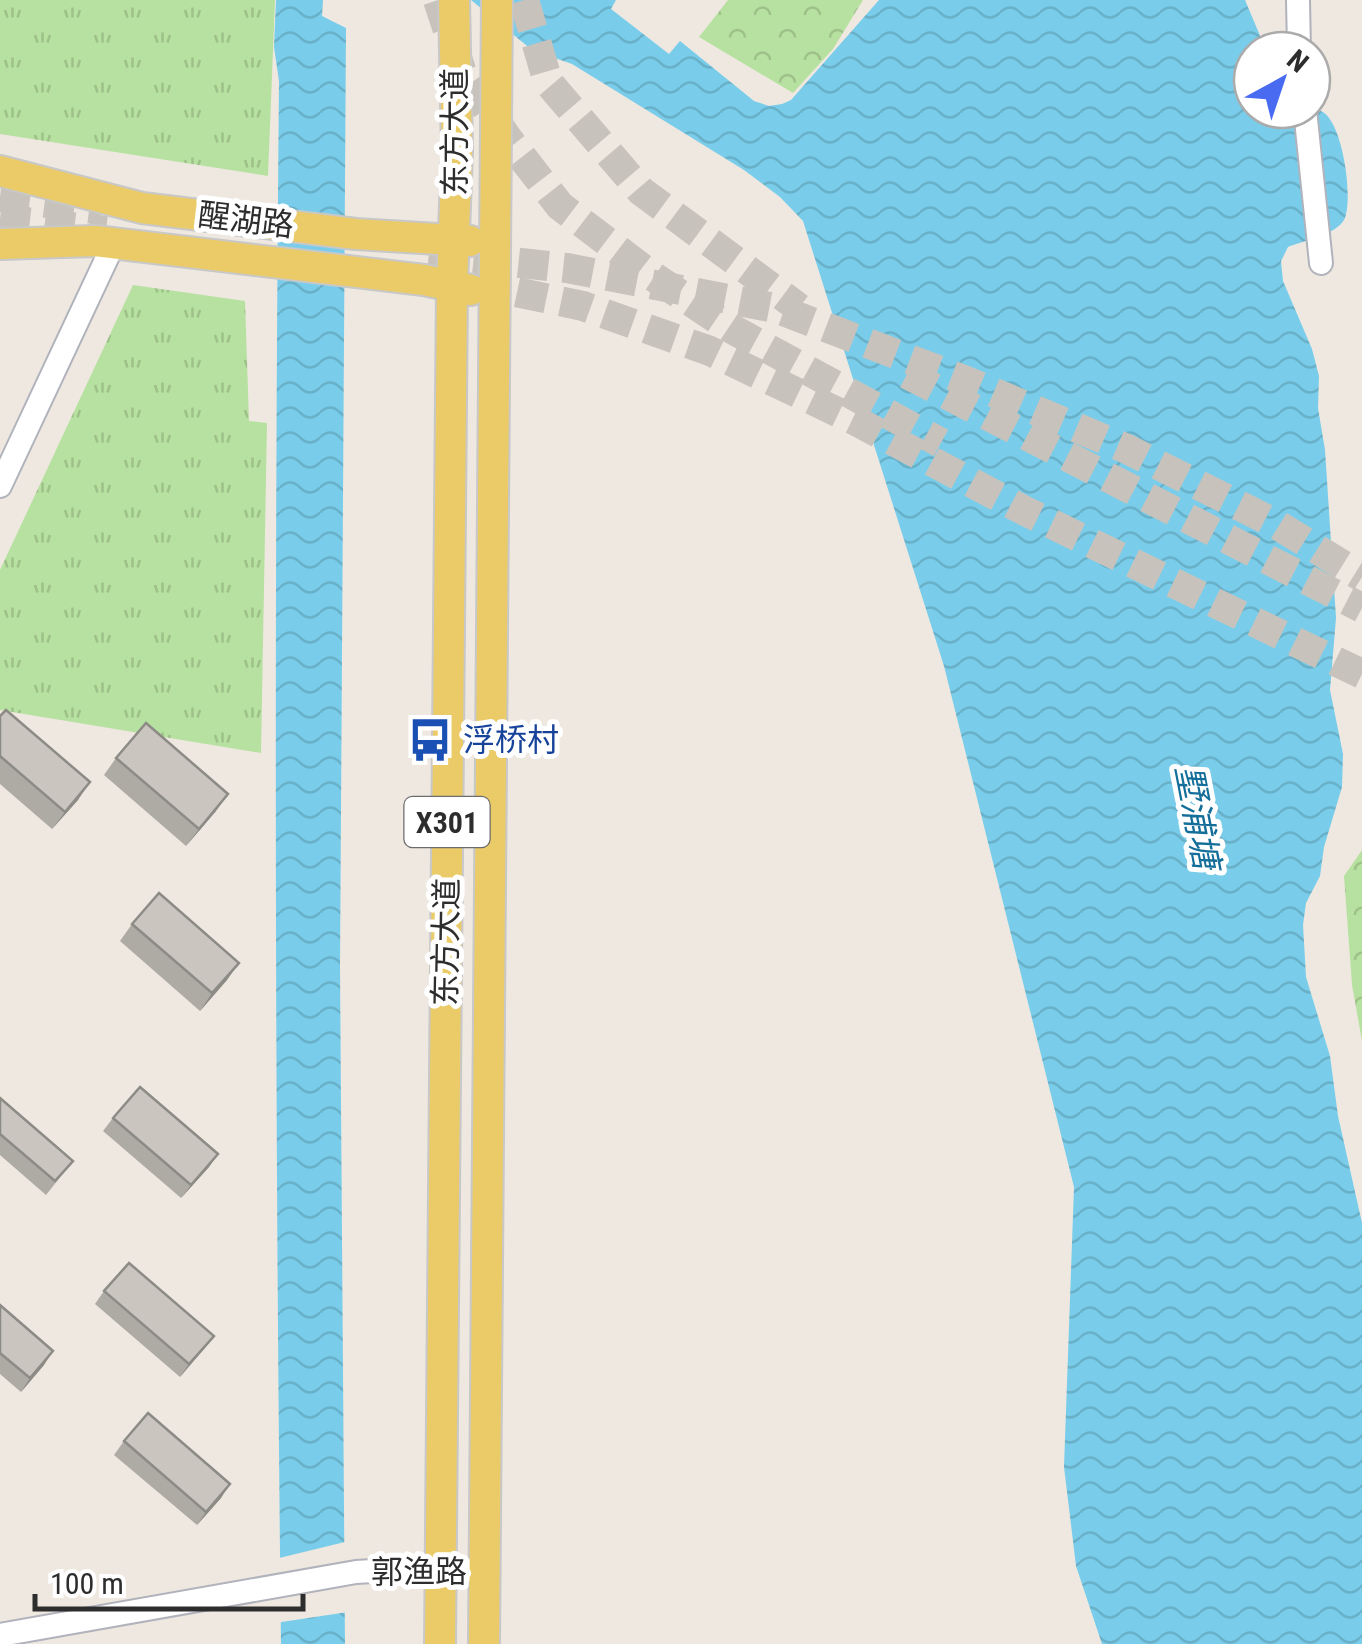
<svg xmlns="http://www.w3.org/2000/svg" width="1362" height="1644" font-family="'Roboto Condensed','Noto Sans SC',sans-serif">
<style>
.grass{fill:url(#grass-tufts)}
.forest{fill:url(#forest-crowns)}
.water{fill:url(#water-waves)}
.pier{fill:#eee8e0}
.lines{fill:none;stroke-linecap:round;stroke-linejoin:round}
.major-tunnel{stroke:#c7c3bc;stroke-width:30;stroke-dasharray:30 15;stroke-linecap:butt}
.minor-casing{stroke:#b1b3bc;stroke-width:26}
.major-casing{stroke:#c8c8c8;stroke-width:34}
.minor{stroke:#fff;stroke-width:22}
.major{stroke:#ebcb68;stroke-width:30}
.wall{fill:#aeaaa4}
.shaded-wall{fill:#8d8b86}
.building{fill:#cac6bf;stroke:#8d8b86;stroke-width:2.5}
.labels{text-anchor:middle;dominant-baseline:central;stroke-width:10;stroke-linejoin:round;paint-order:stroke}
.shield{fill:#fff;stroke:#6c6c6c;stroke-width:2.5}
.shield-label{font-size:30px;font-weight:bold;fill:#2d2d2d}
.street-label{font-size:32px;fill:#2d2d2d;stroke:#fff}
.transit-label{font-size:32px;fill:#164399;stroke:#fff;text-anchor:start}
.water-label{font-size:35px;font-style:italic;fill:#146e9a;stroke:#fff}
</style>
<defs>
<pattern id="grass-tufts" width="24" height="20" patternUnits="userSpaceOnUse" patternTransform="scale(2.5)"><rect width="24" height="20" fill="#b7e1a0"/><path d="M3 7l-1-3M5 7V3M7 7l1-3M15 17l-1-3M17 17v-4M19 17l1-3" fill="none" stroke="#9ec18a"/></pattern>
<pattern id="forest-crowns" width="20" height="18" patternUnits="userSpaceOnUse" patternTransform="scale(2.5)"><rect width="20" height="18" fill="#b7e1a0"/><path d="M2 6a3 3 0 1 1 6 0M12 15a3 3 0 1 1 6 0" fill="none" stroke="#9ec18a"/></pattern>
<pattern id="water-waves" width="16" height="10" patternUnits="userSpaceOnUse" patternTransform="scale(2.5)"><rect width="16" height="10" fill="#79cdea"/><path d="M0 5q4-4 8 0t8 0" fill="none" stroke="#69b0c9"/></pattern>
</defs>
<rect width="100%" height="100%" fill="#eee8e0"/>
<g class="grass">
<polygon points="0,0 275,0 268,176 0,134"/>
<polygon points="133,285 245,301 249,421 267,423 261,753 0,710 0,570"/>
</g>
<g class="forest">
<polygon points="728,0 863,0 833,49 793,93 699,37"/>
<polygon points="1362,850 1362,1041 1352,985 1344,876"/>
</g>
<g class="water">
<path d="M276,0H323L322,16L346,28L340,967L345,1644H281C275,1123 274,602 279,81L274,47Z"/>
<path d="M471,0H616L611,9L669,54L680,41L754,101L769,106L782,104L791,100L879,0H1245L1266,50H1252V110C1272,110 1304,104 1321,111C1343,120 1354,201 1344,220C1335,235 1303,241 1288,247L1281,261L1283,281L1312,349L1319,376L1318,408L1325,450L1336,618L1330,690L1343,754L1342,787L1324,847L1320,876L1306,903L1303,925L1306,977L1330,1056L1338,1116L1362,1223V1644H1102L1076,1566L1064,1467L1074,1187L944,666L803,221L780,197L744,170L572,64L532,50Z"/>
</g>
<polygon class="pier" points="349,1541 348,1612 275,1623 275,1559"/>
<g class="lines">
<g class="major-tunnel">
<polyline points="438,0 462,73 508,139 560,206 651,275 732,329 941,443"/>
<polyline points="524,0 548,82 641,191 799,308"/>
<polyline points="0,197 101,210"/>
<polyline points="0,219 106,231"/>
<polyline points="429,253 567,268 775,308 964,380 1127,449 1276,524 1362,577"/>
<polyline points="473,283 583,306 710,351 858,422 1025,511 1362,674"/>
<polyline points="907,374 1362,608"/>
</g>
<g class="minor-casing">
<g id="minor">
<polyline points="1298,0 1299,50"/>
<polyline points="1305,110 1321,263"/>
<polyline points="0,486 114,243"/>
<polyline points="0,1635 356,1572 441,1567 484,1572"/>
</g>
</g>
<g class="major-casing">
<g id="major">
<polyline points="0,171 142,208 356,234 470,241"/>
<polyline points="0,244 95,241 424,280 471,290"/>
<polyline points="440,1644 452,286 457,151 454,0"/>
<polyline points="484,1644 497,0"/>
</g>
</g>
<use href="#minor" class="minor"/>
<use href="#major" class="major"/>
</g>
<g class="wall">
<polygon points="0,716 78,800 52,829 0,784"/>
<polygon points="116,758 216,811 186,846 104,775"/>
<polygon points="132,924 227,980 200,1011 120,941"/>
<polygon points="0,1098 73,1161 46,1195 0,1155"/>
<polygon points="113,1118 209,1167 181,1198 103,1131"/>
<polygon points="104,1291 214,1336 180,1377 95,1304"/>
<polygon points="0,1305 44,1365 21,1392 0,1374"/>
<polygon points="124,1441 221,1498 197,1525 114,1455"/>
</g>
<g class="shaded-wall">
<polygon points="90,782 78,800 52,829 65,812"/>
<polygon points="228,794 216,811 186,846 199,829"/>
<polygon points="239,963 227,980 200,1011 212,993"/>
<polygon points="218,1154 209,1167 181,1198 191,1185"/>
<polygon points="214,1336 204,1349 180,1377 189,1364"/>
<polygon points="53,1351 44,1365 21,1392 30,1378"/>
<polygon points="230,1484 221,1498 197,1525 206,1512"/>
</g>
<g class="building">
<polygon points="6,710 90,782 65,812 0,756 0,716"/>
<polygon points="146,723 228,794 199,829 116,758"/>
<polygon points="159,893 239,963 212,993 132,924"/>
<polygon points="140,1087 218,1154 191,1185 113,1118"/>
<polygon points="0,1098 73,1161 55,1181 0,1134"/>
<polygon points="129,1263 214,1336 189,1364 104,1291"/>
<polygon points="0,1305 53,1351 30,1378 0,1353"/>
<polygon points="148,1413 230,1484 206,1512 124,1441"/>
</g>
<defs>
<g id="bus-bare" transform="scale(3.45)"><path d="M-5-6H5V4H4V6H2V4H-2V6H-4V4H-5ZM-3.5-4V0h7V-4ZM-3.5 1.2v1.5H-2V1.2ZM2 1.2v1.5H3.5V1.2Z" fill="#1a4fb4" stroke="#fff" stroke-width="2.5" paint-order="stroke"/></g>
</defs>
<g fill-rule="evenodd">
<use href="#bus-bare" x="430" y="740"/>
</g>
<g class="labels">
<rect class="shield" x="404.5" y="797" width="85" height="50" rx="8"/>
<g class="shield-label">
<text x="447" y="822">X301</text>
</g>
<g class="street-label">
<text transform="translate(455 132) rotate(-90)">东方大道</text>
<text transform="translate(246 220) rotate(7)">醒湖路</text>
<text transform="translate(446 942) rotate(-89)">东方大道</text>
<text x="419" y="1572">郭渔路</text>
</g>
<g class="transit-label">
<text x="463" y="740">浮桥村</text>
</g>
<g class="water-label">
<text transform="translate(1197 817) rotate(79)">墅浦塘</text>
</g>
</g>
<g transform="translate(1282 80) rotate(40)"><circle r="48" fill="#ffffff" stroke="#ababab" stroke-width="2.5"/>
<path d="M0-8L18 38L0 25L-18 38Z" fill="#496bf2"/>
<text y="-15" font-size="28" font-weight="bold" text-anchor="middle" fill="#2d2d2d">N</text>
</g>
<path d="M35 1594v15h268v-15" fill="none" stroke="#2d2d2d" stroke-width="5"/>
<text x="50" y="1594" font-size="30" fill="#2d2d2d" stroke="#ffffff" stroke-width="8" paint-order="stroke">100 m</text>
</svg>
